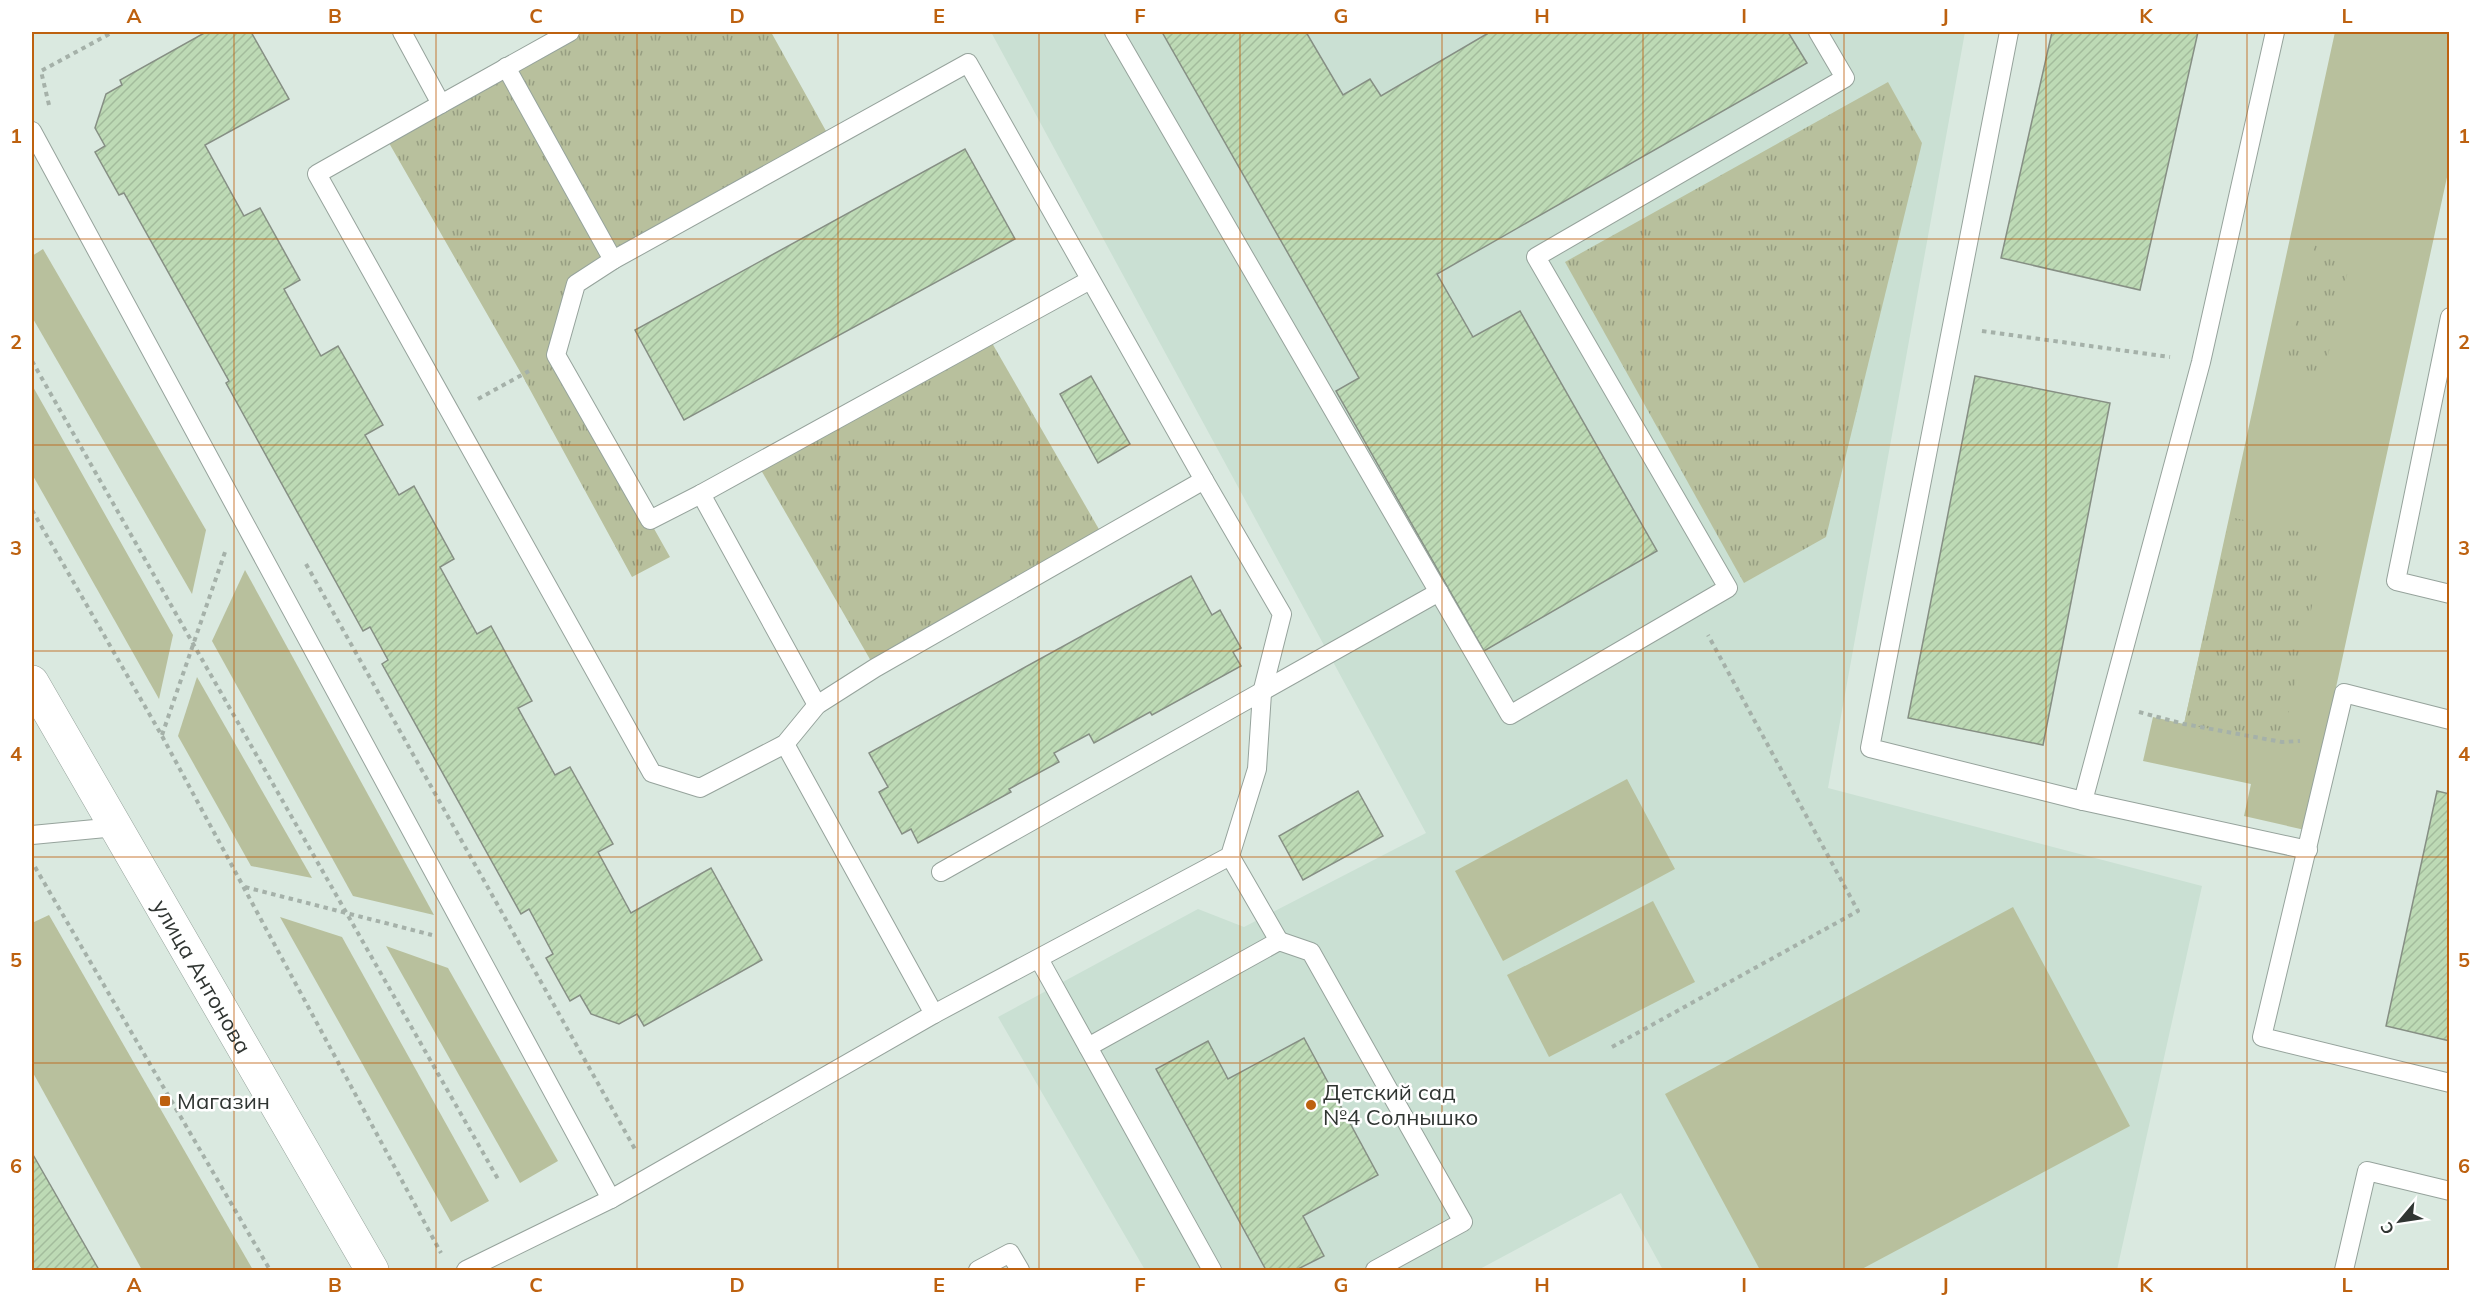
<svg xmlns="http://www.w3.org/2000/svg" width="2481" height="1302" font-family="Mulish,sans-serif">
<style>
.built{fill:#cae0d3}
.green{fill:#b8c09d}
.park{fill:url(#park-tufts)}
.building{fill:url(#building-hatch);stroke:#868f84;stroke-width:1.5}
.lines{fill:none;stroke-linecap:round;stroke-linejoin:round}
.service-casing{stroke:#96a39c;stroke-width:20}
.primary-casing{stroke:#96a39c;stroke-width:34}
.path{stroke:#a5b1a9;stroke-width:4;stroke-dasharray:4.5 4.5;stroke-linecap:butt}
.service{stroke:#fff;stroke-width:18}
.primary{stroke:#fff;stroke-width:33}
.grid{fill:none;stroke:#bd610f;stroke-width:1.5;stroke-opacity:0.55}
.poi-dot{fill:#bd610f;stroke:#fff;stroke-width:2}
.labels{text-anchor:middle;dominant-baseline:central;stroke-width:5;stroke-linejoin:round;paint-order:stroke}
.street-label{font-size:22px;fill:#303532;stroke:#fff}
.poi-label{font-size:22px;fill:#303532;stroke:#fff;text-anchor:start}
.neatline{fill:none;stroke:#bd610f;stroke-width:2}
.grid-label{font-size:20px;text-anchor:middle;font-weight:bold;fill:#bd610f}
</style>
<defs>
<pattern id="park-tufts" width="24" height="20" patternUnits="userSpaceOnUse" patternTransform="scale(1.5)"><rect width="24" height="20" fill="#b8c09d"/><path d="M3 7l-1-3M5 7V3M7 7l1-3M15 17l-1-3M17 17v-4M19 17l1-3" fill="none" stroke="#969d81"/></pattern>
<pattern id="building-hatch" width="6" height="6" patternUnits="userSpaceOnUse" patternTransform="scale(1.5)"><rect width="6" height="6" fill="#bddab5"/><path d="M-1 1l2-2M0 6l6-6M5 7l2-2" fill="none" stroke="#a3bc9c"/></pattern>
</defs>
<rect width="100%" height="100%" fill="#dae9e0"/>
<polygon class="built" points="991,32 1965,32 1828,788 2202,886 2117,1270 1663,1270 1621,1193 1478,1270 1145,1270 998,1017 1198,909 1244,927 1426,833"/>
<g class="green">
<polygon points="2335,32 2449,32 2449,168 2305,830 2244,816 2251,784 2143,761 2153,717 2184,724"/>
<polygon points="43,249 206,530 192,594 32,317 32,256"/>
<polygon points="32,385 173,635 159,699 32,474"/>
<polygon points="245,570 434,915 353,896 212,641"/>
<polygon points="197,677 312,878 251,866 178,736"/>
<polygon points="1627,779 1675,869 1503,961 1455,871"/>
<polygon points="1653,901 1695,982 1549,1057 1507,975"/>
<polygon points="2013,907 2130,1126 1860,1270 1760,1270 1665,1094"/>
<polygon points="49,915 253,1270 142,1270 32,1071 32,923"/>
<polygon points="280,917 342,937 489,1201 451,1222"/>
<polygon points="386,946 448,968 558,1161 520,1183"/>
</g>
<g class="park">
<polygon points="570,32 771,32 831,140 576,284 556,355 670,557 632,577 522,375 385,136"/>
<polygon points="1888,82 1922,143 1826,537 1744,583 1565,262"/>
<polygon points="2315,245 2352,254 2322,381 2284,371"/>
<polygon points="988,336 1104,538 875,668 757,463"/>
<polygon points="2230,517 2327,538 2282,742 2184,724"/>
</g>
<g class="building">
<polygon points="206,32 251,32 289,99 205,145 244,216 260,208 300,280 284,289 321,356 338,346 383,425 365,435 399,495 414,486 454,559 440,567 477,634 491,626 532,701 518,708 555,775 570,767 613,844 598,852 631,913 711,868 762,960 644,1026 637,1014 619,1024 591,1014 580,995 570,1001 546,958 553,954 529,909 521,914 382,664 388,660 370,627 363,631 226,383 229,381 124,193 119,195 95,152 105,146 95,128 106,94 122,85 120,80"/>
<polygon points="1162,32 1306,32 1343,95 1370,79 1381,96 1490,32 1788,32 1807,63 1437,274 1473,337 1520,311 1657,551 1484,651 1336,391 1359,378"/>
<polygon points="2052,32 2198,32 2140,290 2001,258"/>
<polygon points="965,149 1015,239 684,420 635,330"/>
<polygon points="1091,376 1130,444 1098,463 1060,394"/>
<polygon points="1975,376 2110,403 2043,745 1908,718"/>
<polygon points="1191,576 1212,615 1220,610 1241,648 1233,652 1241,666 1152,715 1150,712 1094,743 1089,734 1054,753 1059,762 1009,789 1011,792 918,843 911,829 902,834 879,792 888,787 869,753"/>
<polygon points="1358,791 1383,836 1303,880 1279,836"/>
<polygon points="2437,791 2450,794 2450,1041 2386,1026"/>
<polygon points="1304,1038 1378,1175 1303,1216 1324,1256 1296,1270 1266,1270 1156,1069 1208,1041 1228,1079"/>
<polygon points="32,1153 99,1270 32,1270"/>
</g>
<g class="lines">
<g class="service-casing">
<g id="service">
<polyline points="402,32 441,104 570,32"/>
<polyline points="1114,32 1510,715 1728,588 1536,257 1845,78 1818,32"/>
<polyline points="2009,32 1870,748 2083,801 2308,850"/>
<polyline points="506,67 613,260"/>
<polyline points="441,104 317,174 652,773 700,788 785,744 817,705 875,668 1204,480 968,63 613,260 576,284 556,355 650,520 701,494 1090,280"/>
<polyline points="32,131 611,1199"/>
<polyline points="2450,317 2396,581 2450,594"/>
<polyline points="701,494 817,705"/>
<polyline points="2450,720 2344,693 2262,1037 2450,1083"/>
<polyline points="785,744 934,1014"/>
<polyline points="2083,801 2201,362 2275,32"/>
<polyline points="32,835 116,827"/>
<polyline points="1230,856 1279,941"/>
<polyline points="941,872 1439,592"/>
<polyline points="1039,959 1212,1270"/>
<polyline points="1088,1047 1279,941 1311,952 1463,1222 1375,1270"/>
<polyline points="466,1270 611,1199 934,1014 1230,856 1257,769 1262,693 1282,614 1204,480"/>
<polyline points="978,1270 1010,1253 1020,1270"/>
<polyline points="2344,1270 2367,1171 2450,1191"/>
</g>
</g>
<g class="primary-casing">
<g id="primary">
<path id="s1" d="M32,682L372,1270"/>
</g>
</g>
<g class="path">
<polyline points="49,105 41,71 113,32"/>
<polyline points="1982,331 2170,357"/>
<polyline points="32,361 498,1179"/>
<polyline points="478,399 529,371"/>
<polyline points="32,510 162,736 441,1253"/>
<polyline points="306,564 636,1151"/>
<polyline points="2139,712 2184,724 2282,742 2300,741"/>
<polyline points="162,735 225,552"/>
<polyline points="35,867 270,1270"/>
<polyline points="245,887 432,935"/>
<polyline points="1612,1047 1858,911 1708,635"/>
</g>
<use href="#service" class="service"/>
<use href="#primary" class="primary"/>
</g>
<path class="grid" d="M234,32V1270M436,32V1270M637,32V1270M838,32V1270M1039,32V1270M1240,32V1270M1442,32V1270M1643,32V1270M1844,32V1270M2046,32V1270M2247,32V1270M32,239H2450M32,445H2450M32,651H2450M32,857H2450M32,1063H2450"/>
<g class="poi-dot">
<rect x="159" y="1095" width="12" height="12" rx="3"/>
<circle cx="1311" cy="1105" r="6"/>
</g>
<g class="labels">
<g class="street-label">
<text stroke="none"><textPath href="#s1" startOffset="340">улица Антонова</textPath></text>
</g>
<g class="poi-label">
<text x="1323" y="1092">Детский сад<tspan x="1323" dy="25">№4 Солнышко</tspan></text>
<text x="177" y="1101">Магазин</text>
</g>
</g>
<rect width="2481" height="1302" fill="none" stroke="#ffffff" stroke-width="66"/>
<g transform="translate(2400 1221) rotate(241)" stroke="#ffffff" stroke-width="4.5" paint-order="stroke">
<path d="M0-4.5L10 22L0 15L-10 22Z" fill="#303532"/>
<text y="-9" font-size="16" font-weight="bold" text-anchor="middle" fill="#303532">С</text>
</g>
<rect x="33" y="33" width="2415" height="1236" class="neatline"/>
<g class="grid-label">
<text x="134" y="23">A</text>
<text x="335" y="23">B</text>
<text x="536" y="23">C</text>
<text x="737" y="23">D</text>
<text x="939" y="23">E</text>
<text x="1140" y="23">F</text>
<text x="1341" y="23">G</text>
<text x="1542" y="23">H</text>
<text x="1744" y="23">I</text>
<text x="1945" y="23">J</text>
<text x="2146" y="23">K</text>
<text x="2347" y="23">L</text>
<text x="16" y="143">1</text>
<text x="2464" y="143">1</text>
<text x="16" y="349">2</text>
<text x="2464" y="349">2</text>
<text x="16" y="555">3</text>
<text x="2464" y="555">3</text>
<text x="16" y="761">4</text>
<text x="2464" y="761">4</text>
<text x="16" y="967">5</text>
<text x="2464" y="967">5</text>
<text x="16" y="1173">6</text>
<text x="2464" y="1173">6</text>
<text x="134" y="1292">A</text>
<text x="335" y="1292">B</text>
<text x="536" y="1292">C</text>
<text x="737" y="1292">D</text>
<text x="939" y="1292">E</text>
<text x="1140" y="1292">F</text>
<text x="1341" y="1292">G</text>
<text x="1542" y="1292">H</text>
<text x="1744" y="1292">I</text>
<text x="1945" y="1292">J</text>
<text x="2146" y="1292">K</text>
<text x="2347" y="1292">L</text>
</g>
</svg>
